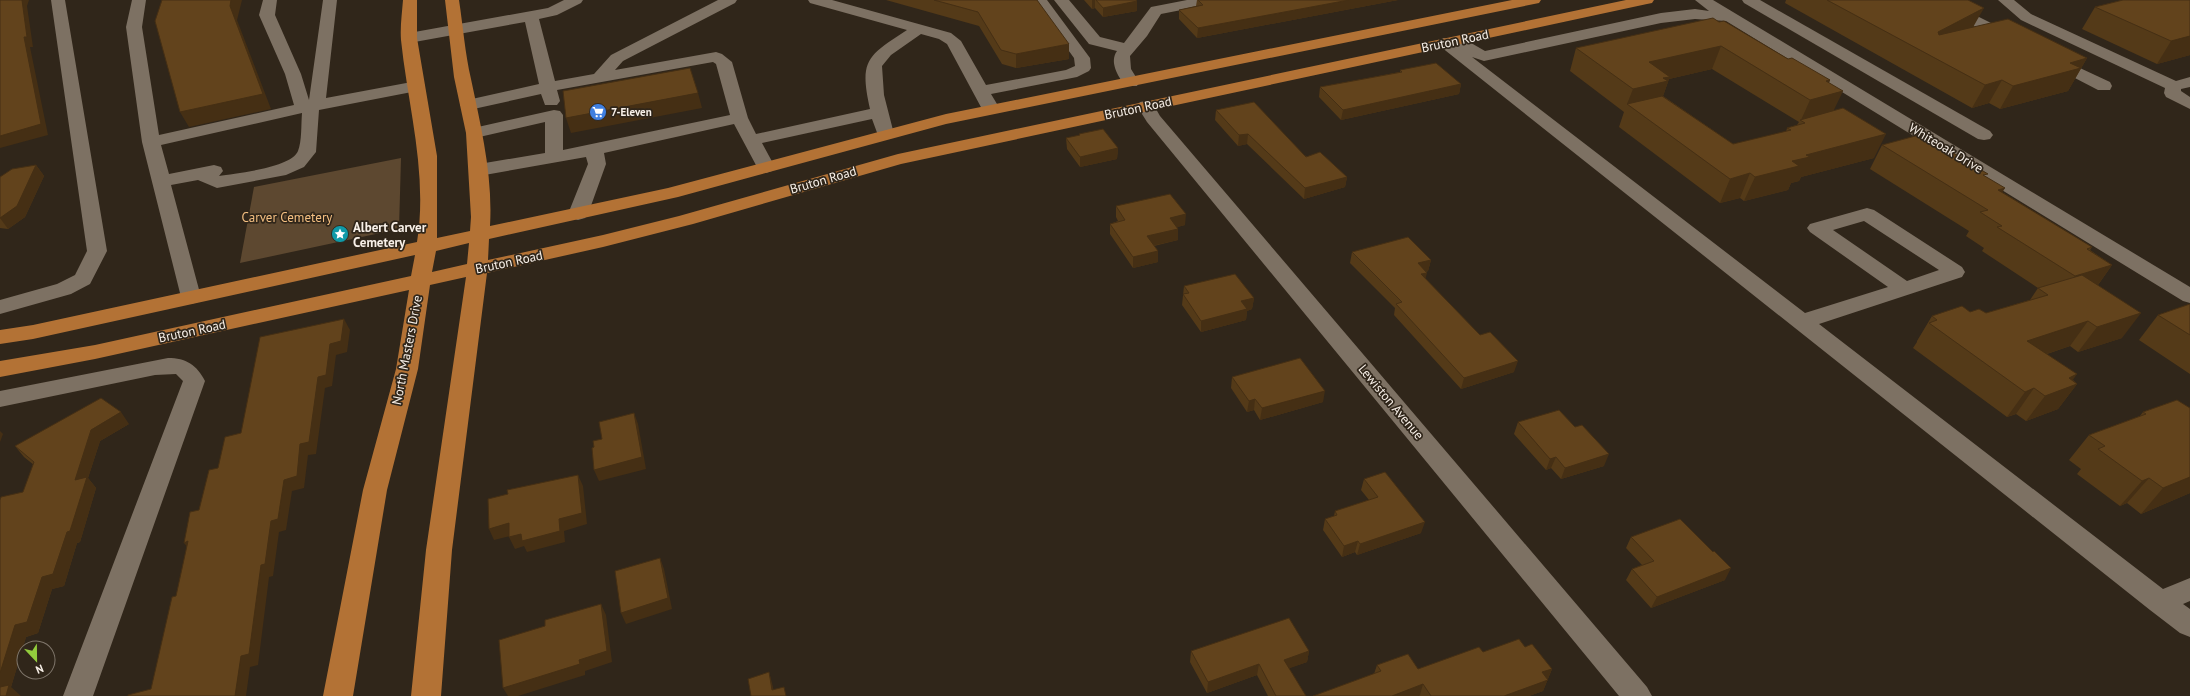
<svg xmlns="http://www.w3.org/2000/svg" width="2190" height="696" font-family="'PT Sans',sans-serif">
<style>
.green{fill:#5d4830}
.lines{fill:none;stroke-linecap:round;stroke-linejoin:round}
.minor{fill:#7d7163;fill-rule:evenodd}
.major{fill:#b37235;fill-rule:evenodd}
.wall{fill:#543a18;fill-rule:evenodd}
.shaded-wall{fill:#452f14}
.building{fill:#62431c;stroke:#452f14}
.labels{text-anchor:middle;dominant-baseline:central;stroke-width:3.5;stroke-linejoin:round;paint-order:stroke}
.far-poi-label{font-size:11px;font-weight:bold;fill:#f8f0e8;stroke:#30261a;text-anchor:start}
.street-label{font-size:13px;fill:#f8f0e8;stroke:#30261a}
.park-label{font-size:13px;fill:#f4bf81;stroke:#30261a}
.poi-label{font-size:13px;font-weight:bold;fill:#f8f0e8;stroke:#30261a;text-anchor:start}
</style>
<rect width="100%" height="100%" fill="#30261a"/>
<polygon class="green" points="401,158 399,229 240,263 254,187"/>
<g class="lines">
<g class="minor">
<polygon points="51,0 65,0 107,251 90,284 71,294 0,314 0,300 57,284 75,275 87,251"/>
<path d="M132,0H146L142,27L159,135L294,105L285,74L259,15L263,0H277L275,15L301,74L309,100L323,0H337L326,98L417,81L423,82L425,86L423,90L417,91L319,110L316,152L304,167L286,175L217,188L198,180L171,185L201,297L198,302L191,304L184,302L181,297L142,142L126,27ZM302,113C301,125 302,141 298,151C291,168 237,173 219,176L223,171L221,167L214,165L169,174L161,145Z"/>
<path d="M564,0H583L581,3L557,15L539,19L555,81L594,74L611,55L718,0H737L735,3L623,61L615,70L716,52L722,54L732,62L748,118L756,134L870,109C859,60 867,56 907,30L810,3L808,0H832L951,33L961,41L986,85L1066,70L1075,66L1074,58L1032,0H1047L1090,58L1091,68L1089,71L1077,77L991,94L1000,109L997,113H985L982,109L947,44L939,39L921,34L891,55L882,66L884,95L894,134L891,138L885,139L879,138L872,119L762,143L775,167L772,171L766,173L760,171L757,167L734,124L604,153L606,164L588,214L585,218L578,220L571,218L568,214L588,164L586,157L479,176L472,174L470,170L472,166L479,164L545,153V122L475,138L469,137L466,133L469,129L554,110L560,111L563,115V150L730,115L716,64L713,62L557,90L560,101L557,105H545L541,94L469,110L463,109L460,105L463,101L539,84L525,22L409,43L403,41L401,38L403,35L409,33L548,8Z"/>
<path d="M1054,0H1069L1100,37L1124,43L1151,7L1187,0H1219L1217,3L1212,4L1161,14L1147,36L1130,56L1131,69L1139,82L1137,86H1125C1118,76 1109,62 1117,51L1089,44Z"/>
<path d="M1695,0H1713L2190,287V303L2183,301L1726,21L1695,19L1661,23L1484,61L1472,57L1805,313L1888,287L1810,232L1807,228L1810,224L1867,208L1874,210L1962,267L1965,272L1962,277L1819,324L2163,589L2190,578V601L2183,604L2190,609V637L2180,633L2150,610L1436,43L1438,40L1444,38L1451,41L1453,38L1459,36L1485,51L1661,13L1695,9L1709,11ZM1864,221L1939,270L1907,281L1833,230Z"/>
<polygon points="1742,0 1760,0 1990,131 1993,135 1990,139 1984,140 1978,139 1744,3"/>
<polygon points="1926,0 1945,0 2015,35 2017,38 2015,41 2003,41 1928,3"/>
<polygon points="1998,0 2014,0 2031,14 2176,81 2190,77 2190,87 2181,89 2181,91 2190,97 2190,109 2166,97 2164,93 2165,88 2021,20"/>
<polygon points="2052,55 2110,82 2112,86 2110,90 2098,90 2046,63 2044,60 2046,57"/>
<polygon points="1146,101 1152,102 1160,116 1647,687 1652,696 1619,696 1147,122 1137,106 1140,102"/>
<path d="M168,358C186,358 197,365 205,381L93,696H63L183,381L176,374L155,375L0,407V391Z"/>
</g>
<path class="major" d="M403,0H417V38L437,156V238L470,231L471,217L466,133L454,77L445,0H459C463,26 465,53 471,79C481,127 493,176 490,226L668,188L946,114L1512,0H1541L1539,3L1534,4L946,124L678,197L489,239L488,260L603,235L679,216L898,154L1626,0H1654L1652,3L1647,4L901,164L693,224L603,247L487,273L452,550L441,696H411L426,550L466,277L430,285L418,369L387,490L353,696H323L363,490L396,369L409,290L95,359L0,377V361L95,345L411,276L415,255L33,339L0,344V330L33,325L417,242C428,174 408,107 401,40C400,27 402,13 403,0ZM469,243L467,264L432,272L436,251Z"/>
</g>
<g class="wall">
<polygon points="886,0 1037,0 1069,59 1016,68 1002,64 979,26"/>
<polygon points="1084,0 1136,0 1137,1 1137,11 1103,17 1095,8 1092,9"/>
<polygon points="1197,0 1398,0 1197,38 1179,19 1179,10 1196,6"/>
<polygon points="1786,0 1968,0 1974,27 2087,58 2068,91 2000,109 1989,103 1972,108 1785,3"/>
<polygon points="2123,0 2190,55 2157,64 2082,29 2095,7"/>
<path d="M1719,22L1788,59L1830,80L1829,83L1834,111L1874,158L1801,177L1799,181L1791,183L1788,190L1744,201L1740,198L1720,203L1619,127L1624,112L1570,71L1576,48ZM1712,69L1799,122L1797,125L1787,128L1786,132L1733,144L1663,96L1669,79Z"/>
<polygon points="1400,70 1461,84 1459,94 1341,120 1319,97 1320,87 1400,72"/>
<polygon points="1216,110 1347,177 1345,187 1304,199 1247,144 1238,146 1215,120"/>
<polygon points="1079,134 1118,148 1117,159 1080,167 1067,149 1066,138 1079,136"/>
<polygon points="1882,145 1986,177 2002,192 2092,247 2090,250 2112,265 2098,285 2122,338 2078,352 2070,346 2047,354 2077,384 2058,409 2026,421 2016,414 2007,417 1913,348 1917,342 1917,341 1932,316 1970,312 1986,313 2030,300 2038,288 1982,251 1984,248 1966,236 1969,231 1870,169"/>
<polygon points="36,165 44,176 25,217 8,229 0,228 0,177"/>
<polygon points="1116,206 1185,225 1177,227 1178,229 1178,240 1154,246 1158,251 1158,262 1133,268 1110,234 1110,224 1118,221 1116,217"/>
<polygon points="1352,252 1431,260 1428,271 1426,272 1425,279 1514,372 1461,389 1394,315 1395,308 1350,263"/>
<polygon points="1184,286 1254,298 1252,309 1247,311 1246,320 1201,332 1182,305"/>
<polygon points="2190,304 2190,374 2139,340 2158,315"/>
<polygon points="1232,377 1323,402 1260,420 1254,410 1247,412 1231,388"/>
<polygon points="2177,400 2190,493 2141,514 2127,503 2120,506 2077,474 2081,469 2069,460 2089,435 2140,416 2143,412"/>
<polygon points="1518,422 1604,466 1561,479 1551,468 1546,470 1514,434"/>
<polygon points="129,424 100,441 88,478 96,488 80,542 77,543 64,586 52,589 38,633 26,637 11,687 0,696 23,492 34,465 24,457 15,446"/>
<polygon points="1364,479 1421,533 1357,555 1355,552 1342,557 1323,530 1325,519 1334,516 1335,511 1369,500 1361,490"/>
<polygon points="1631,537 1725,580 1651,608 1626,580 1632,569 1642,565 1626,548"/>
<polygon points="1525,647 1552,669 1543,691 1529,696 1420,696 1374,674 1377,665 1418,669 1483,652"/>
<polygon points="1191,651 1309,651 1307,662 1289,668 1306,696 1268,696 1257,675 1207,693 1190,662"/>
</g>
<g class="shaded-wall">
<polygon points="22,0 29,0 27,6 33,47 30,47 48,135 0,148 0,136 24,37"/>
<polygon points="231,0 242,0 237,20 271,109 189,127 180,112 230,6"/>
<polygon points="1092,0 1095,0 1095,8 1092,9"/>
<polygon points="1349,0 1398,0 1197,38 1198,28"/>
<polygon points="1137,1 1137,11 1103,17 1103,8"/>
<polygon points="1984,8 1972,29 1927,54 1938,32"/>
<polygon points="2190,36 2190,55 2157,64 2171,41"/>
<polygon points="1069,44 1069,59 1016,68 1016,54"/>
<polygon points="1721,46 1712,69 1669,79 1662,99 1627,104 1633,89 1649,62"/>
<polygon points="2087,58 2068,91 2000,109 2013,86 2070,63"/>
<polygon points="1830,80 1823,96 1843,91 1832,114 1801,120 1810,100 1826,81"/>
<polygon points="2002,80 1989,103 1972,108 1985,85"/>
<polygon points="1461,84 1459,94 1341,120 1343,110"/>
<polygon points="698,93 702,108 571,133 566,118"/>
<polygon points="1248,134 1247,144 1238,146 1239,135"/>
<polygon points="1886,134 1874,158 1801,177 1799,181 1791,183 1788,190 1744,201 1755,177 1806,155"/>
<polygon points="1118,148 1117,159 1080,167 1080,157"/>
<polygon points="36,165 44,176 25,217 8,229 0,218"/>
<polygon points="1750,173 1740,198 1720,203 1730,179"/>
<polygon points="1347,177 1345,187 1304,199 1305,188"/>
<polygon points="2005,188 1990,212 1998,190"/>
<polygon points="1186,214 1185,225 1170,229 1170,218"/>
<polygon points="1178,229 1178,240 1147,247 1147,236"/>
<polygon points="1158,251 1158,262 1133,268 1133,257"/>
<polygon points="1431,260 1428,271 1415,274 1418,263"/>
<polygon points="2112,265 2095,289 2058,301 2075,276"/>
<polygon points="1427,273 1424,284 1421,274"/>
<polygon points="1254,298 1252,309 1247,311 1246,320 1201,332 1201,321 1241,301"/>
<polygon points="2141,313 2122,338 2078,352 2097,327"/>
<polygon points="344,319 350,330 347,352 336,355 332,386 325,388 316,454 308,455 304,488 292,491 286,530 279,532 273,576 269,577 258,665 250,667 246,696 235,696 241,656 261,565 271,521 284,480 300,444 318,377 330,344"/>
<polygon points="2088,321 2070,346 2010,366 2027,341"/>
<polygon points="1518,361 1514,372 1461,389 1464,378"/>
<polygon points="2077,374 2068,387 2077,384 2058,409 2026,421 2045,396 2069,378"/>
<polygon points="2034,388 2016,414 2007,417 2025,392"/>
<polygon points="1325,391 1323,402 1260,420 1262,408"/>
<polygon points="1255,399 1254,410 1247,412 1249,401"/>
<polygon points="121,412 129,424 100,441 88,478 96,488 80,542 77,543 64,586 52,589 38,633 26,637 11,687 21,696 3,696 0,693 0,673 15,625 67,532 75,480 91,430"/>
<polygon points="634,413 638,424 646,469 599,481 594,470"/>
<polygon points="0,431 3,434 0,442"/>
<polygon points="1609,454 1604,466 1561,479 1565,468"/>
<polygon points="1556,457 1551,468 1546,470 1550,459"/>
<polygon points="578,475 583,486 587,524 564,531 565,542 527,552 524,546 515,549 509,537 559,519"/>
<polygon points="2190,477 2190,493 2141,514 2163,488"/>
<polygon points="2149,478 2127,503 2120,506 2142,481"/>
<polygon points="1425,522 1421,533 1357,555 1360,544"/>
<polygon points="509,523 514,535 494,540 489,529"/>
<polygon points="188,541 193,554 184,543"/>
<polygon points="1358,541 1355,552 1342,557 1344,546"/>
<polygon points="660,558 664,569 672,609 626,624 621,613"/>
<polygon points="1731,568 1725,580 1651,608 1657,597"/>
<polygon points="601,604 606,615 612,662 585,671 585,675 518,696 508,696 503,688 579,660"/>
<polygon points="1309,651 1307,662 1282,671 1284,660"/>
<polygon points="1259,664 1257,675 1207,693 1208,682"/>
<polygon points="1552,669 1543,691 1529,696 1504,696 1542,672"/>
<polygon points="769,672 772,683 775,696 772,690"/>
<polygon points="1423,684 1420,695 1418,696 1392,696"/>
</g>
<g class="building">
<polygon points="0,0 22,0 27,37 24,37 41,124 0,136"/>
<polygon points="162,0 231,0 230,6 263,94 180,112 155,21"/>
<polygon points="934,0 1037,0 1069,44 1016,54 1001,50 978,12"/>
<polygon points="1096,0 1136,0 1137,1 1103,8"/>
<polygon points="1198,0 1349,0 1198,28 1179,10 1203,5"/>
<polygon points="1827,0 1968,0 1984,8 1938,32 1939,35 2008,19 2087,58 2070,63 2081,68 2013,86 2002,80 1985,85"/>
<polygon points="2123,0 2190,0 2190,36 2171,41 2095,7"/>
<polygon points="1713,18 1719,22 1724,21 1788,59 1792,58 1830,80 1826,81 1843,91 1810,100 1721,46 1649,62 1670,77 1663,78 1668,81 1633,89 1576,48"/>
<polygon points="1436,63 1461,84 1343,110 1320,87 1402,72 1400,70"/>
<polygon points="690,68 698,93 566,118 563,91"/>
<polygon points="1662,96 1733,144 1791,130 1787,128 1805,123 1800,120 1843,108 1886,134 1806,155 1810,157 1792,161 1799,166 1755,177 1750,173 1730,179 1627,104"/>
<polygon points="1254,102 1306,157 1320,152 1347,177 1305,188 1248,134 1239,135 1216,110"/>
<polygon points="1103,129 1118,148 1080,157 1066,138 1080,135 1079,134"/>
<polygon points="1919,135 1932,142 1935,142 1988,174 1983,175 2005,188 1998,190 2092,247 2087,249 2112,265 2075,276 1997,227 2002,226 1980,212 1988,210 1882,145"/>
<polygon points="36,165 17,206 0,218 0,177 12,169"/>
<polygon points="1170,194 1186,214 1170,218 1178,229 1147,236 1158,251 1133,257 1110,224 1125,220 1116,206"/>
<polygon points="1408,237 1431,260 1418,263 1427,273 1421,274 1480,335 1490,332 1518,361 1464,378 1396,304 1402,302 1352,252"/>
<polygon points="1235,274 1254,298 1241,301 1247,309 1201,321 1183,294 1189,293 1184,286"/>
<polygon points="2082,275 2141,313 2097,327 2088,321 2027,341 2077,374 2069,378 2077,384 2045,396 2034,388 2025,392 1929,323 1937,320 1932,316 1962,306 1970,312 1979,309 1986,313 2048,295 2038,288"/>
<polygon points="2190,304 2190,335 2158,315"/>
<polygon points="344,319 341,341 330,344 326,375 318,377 309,442 300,444 297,476 284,480 278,519 271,521 265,564 261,565 249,654 241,656 235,696 128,696 128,695 151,689 172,597 176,596 188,541 184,543 190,512 199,510 209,470 218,468 225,437 241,433 260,337"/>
<polygon points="1300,358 1325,391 1262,408 1255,399 1249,401 1232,377"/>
<polygon points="101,398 121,412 91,430 75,480 87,477 70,531 67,532 53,574 42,577 27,622 15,625 0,673 0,500 1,497 23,492 34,462 15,446"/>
<polygon points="2177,400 2190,408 2190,477 2163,488 2149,478 2142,481 2098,449 2105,446 2089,435 2146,414 2143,412"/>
<polygon points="1559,410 1575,427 1582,425 1609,454 1565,468 1556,457 1550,459 1518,422"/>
<polygon points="634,413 642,457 594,470 592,448 594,447 593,441 602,439 599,422"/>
<polygon points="1385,472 1425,522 1360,544 1358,541 1344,546 1325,519 1337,515 1335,511 1378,497 1364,479"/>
<polygon points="578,475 582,513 559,519 560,531 522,541 521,534 509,537 509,523 489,529 488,499 508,494 507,490"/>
<polygon points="1680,519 1713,552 1714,551 1731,568 1657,597 1632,569 1654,561 1631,537"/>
<polygon points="660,558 668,598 621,613 615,571"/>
<polygon points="601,604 607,651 579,660 580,664 503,688 499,640 545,626 545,620"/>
<polygon points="1289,618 1309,651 1284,660 1306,696 1276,696 1259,664 1208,682 1191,651"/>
<polygon points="1519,639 1525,647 1532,644 1552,669 1542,672 1548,680 1504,696 1431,696 1423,684 1392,696 1313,696 1381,671 1377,665 1408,654 1418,669 1479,647 1483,652"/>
<polygon points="769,672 772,690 784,687 786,696 751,696 748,679"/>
<polygon points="9,685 6,696 0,696 0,687"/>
</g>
<defs>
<g id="supermarket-disc" transform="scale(0.9)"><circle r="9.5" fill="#3f7fe0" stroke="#30261a"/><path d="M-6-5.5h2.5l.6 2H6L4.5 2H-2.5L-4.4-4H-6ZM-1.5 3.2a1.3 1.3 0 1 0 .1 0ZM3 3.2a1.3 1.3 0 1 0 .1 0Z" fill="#fff"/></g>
<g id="sight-disc" transform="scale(0.9)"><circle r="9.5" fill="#0f9aa8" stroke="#30261a"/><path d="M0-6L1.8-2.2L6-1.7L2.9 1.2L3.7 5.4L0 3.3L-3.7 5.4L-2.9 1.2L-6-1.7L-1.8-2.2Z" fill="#fff"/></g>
</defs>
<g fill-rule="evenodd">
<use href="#supermarket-disc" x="598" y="112"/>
<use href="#sight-disc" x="340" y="234"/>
</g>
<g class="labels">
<g class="far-poi-label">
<text x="611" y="112">7-Eleven</text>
</g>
<g class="street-label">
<text transform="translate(1455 41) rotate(-12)">Bruton Road</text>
<text transform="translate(1138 108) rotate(-12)">Bruton Road</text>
<text transform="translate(1946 148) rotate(31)">Whiteoak Drive</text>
<text transform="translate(823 180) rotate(-16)">Bruton Road</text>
<text transform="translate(509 262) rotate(-12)">Bruton Road</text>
<text transform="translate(192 331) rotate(-12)">Bruton Road</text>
<text transform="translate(407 350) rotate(-79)">North Masters Drive</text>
<text transform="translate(1391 402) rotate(50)">Lewiston Avenue</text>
</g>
<g class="park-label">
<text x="287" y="217">Carver Cemetery</text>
</g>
<g class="poi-label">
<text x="353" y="227">Albert Carver<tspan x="353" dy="15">Cemetery</tspan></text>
</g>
</g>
<g transform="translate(36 660) rotate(158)"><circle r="19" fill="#30261a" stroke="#80776c"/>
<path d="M0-3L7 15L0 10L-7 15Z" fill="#93cc3d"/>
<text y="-6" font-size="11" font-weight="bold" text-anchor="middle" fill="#f8f0e8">N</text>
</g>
</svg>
